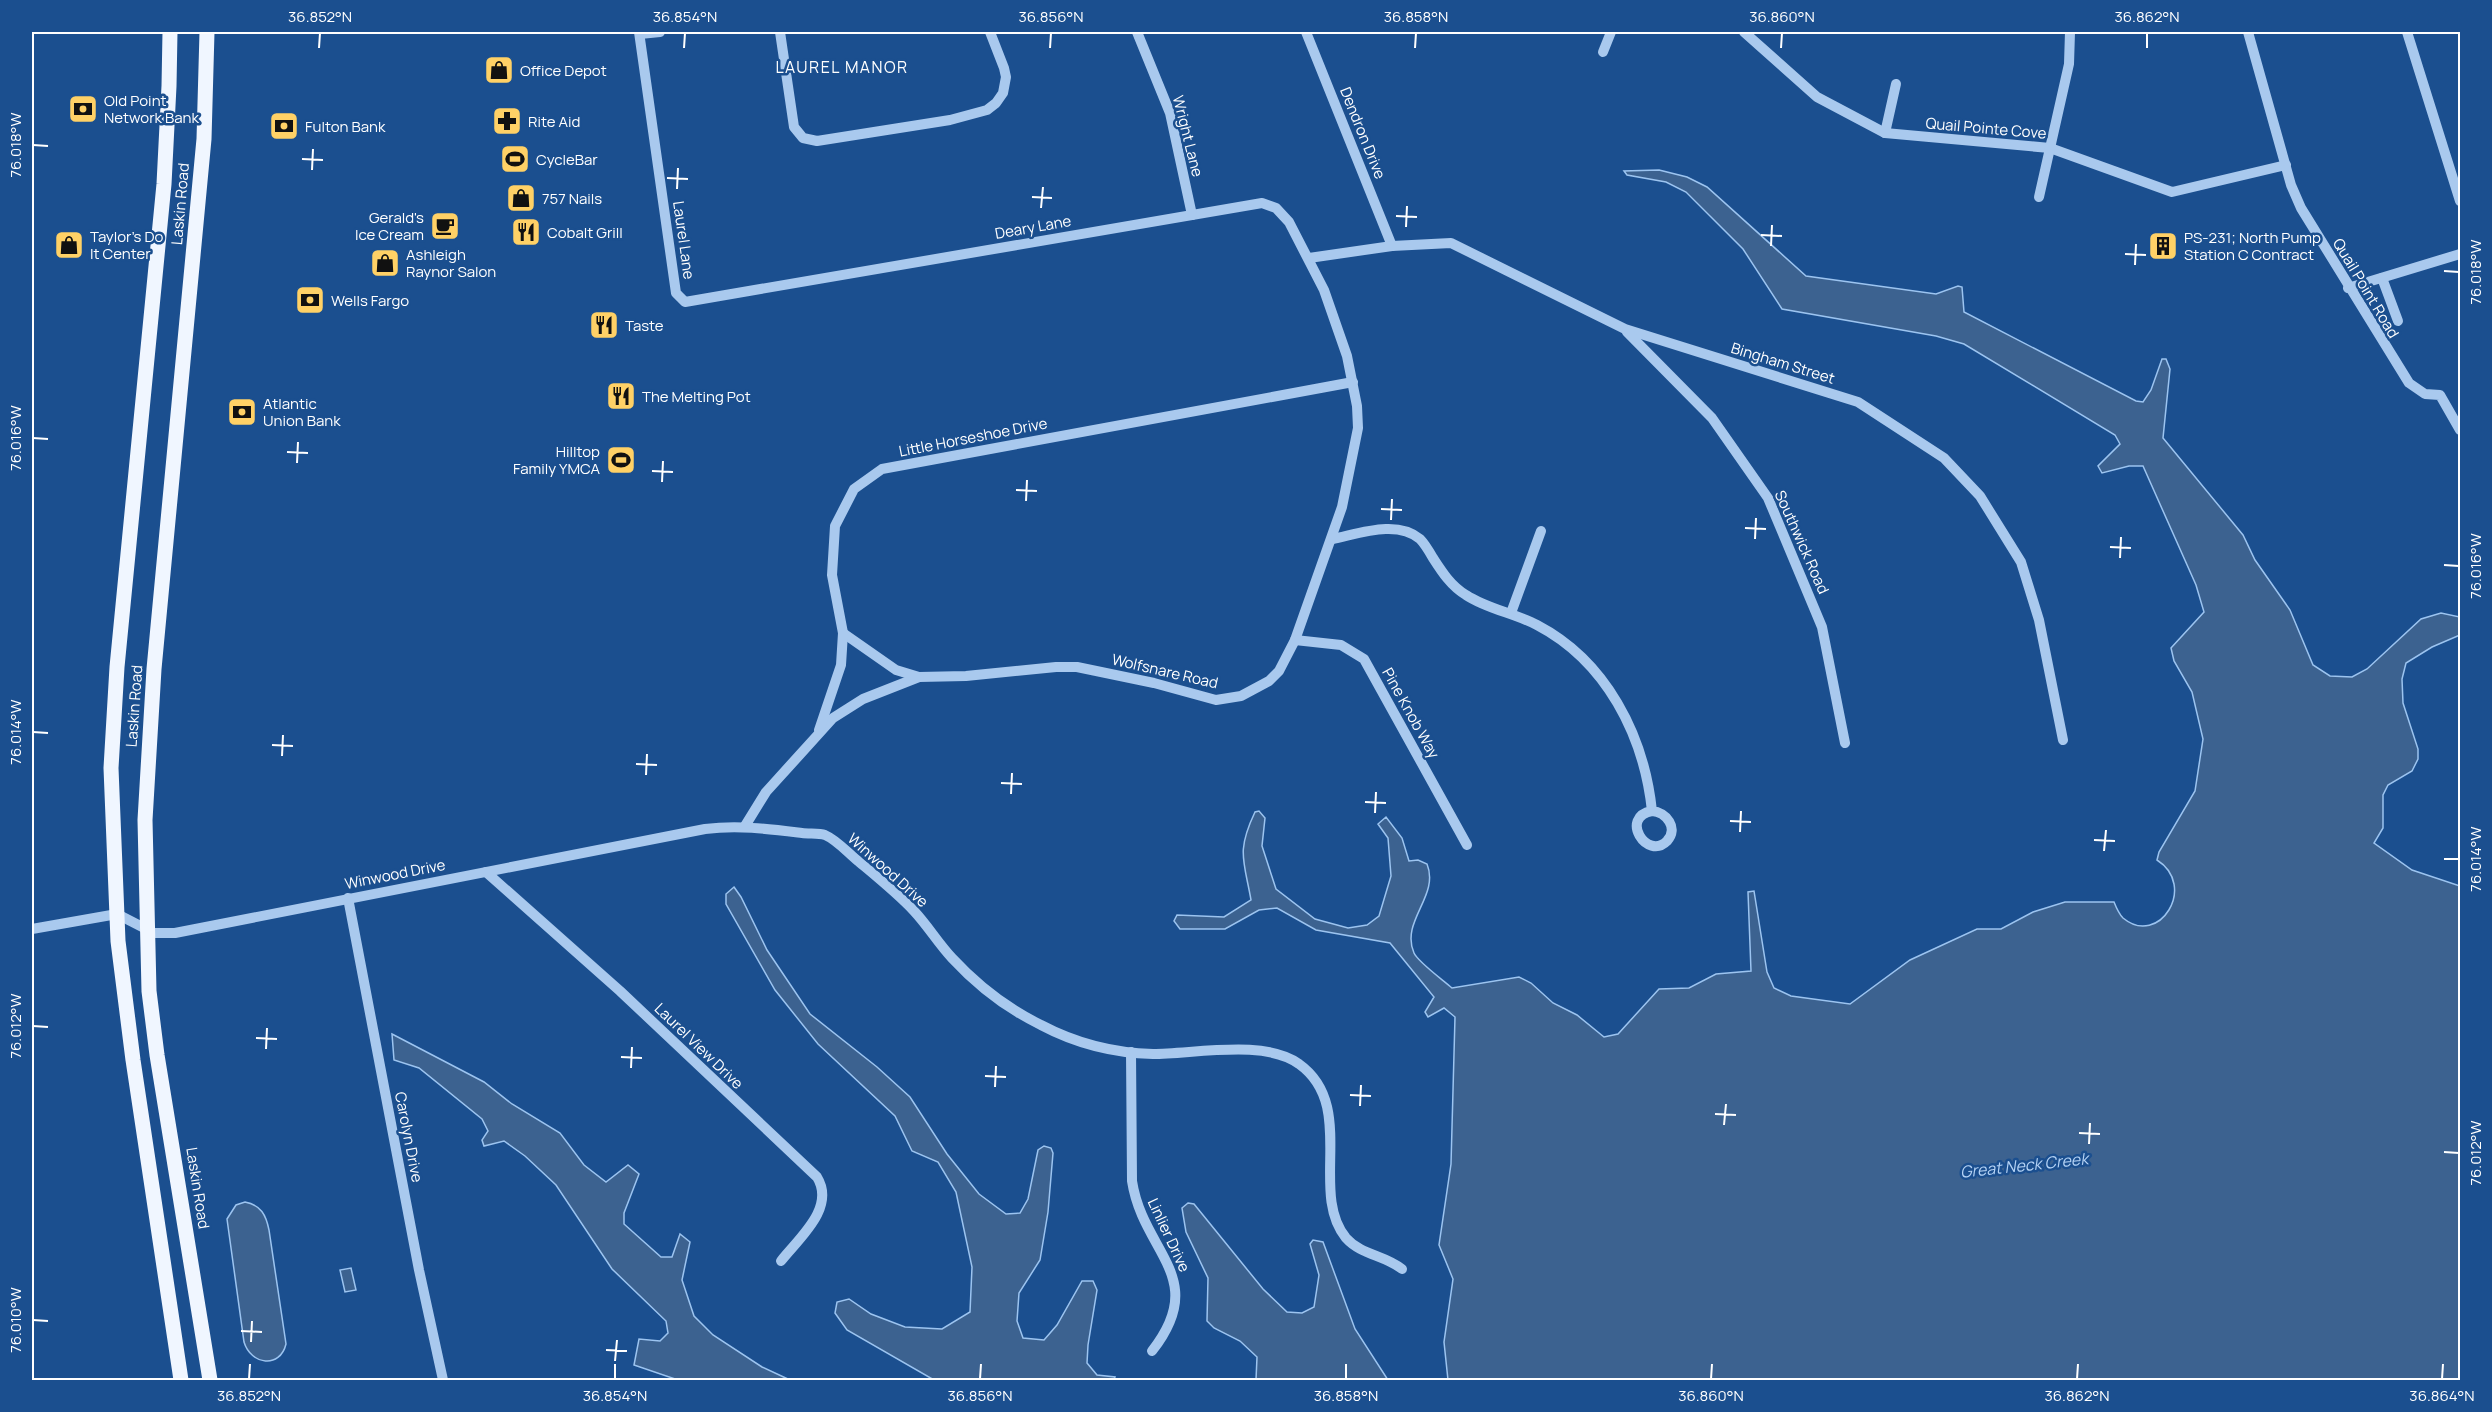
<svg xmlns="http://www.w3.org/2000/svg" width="2492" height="1412" font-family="Manrope,sans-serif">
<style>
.water{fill:#3c6290;stroke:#9cc4f0;stroke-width:1.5}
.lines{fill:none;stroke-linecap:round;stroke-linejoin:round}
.minor{stroke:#a9c9ee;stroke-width:10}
.major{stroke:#f0f6ff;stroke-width:15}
.ticks{fill:none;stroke:#fff;stroke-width:2}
.labels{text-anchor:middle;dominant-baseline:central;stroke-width:5;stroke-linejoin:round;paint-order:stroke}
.poi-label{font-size:15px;fill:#fff;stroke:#1b4f8f;text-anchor:start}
.street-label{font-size:15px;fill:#fff;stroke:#1b4f8f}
.neighbourhood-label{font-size:16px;letter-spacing:1.5px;fill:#fff;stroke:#1b4f8f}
.water-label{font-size:16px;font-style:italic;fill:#b5d3f5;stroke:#1b4f8f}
.neatline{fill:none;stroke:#fff;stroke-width:2}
.ticks-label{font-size:15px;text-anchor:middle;fill:#fff}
</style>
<rect width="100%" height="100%" fill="#1b4f8f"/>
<g class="water">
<path d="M1659,170L1687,177L1707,187L1806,276L1936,294L1958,286L1962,287L1964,312L2136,401L2143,402L2151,390L2162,359H2166L2170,369L2163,438L2243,535L2255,560L2290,610L2313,665L2330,676L2352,677L2367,669L2421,619L2441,613L2460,617V635L2432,647L2406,663L2402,679L2403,703L2418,749V759L2412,771L2388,785L2383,795V828L2374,843L2412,870L2460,886V1380H1448L1444,1342L1453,1279L1439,1245L1451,1164L1455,1017L1444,1008L1428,1017L1425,1012L1434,997L1390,943L1316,930L1277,908L1259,910L1225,929H1180L1174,921L1177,915L1224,917L1251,900C1244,860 1236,852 1255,812L1259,811L1265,818L1262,846L1276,889L1315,919L1348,928L1367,925L1379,916L1391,876L1388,838L1378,824L1386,817L1402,838L1409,861L1418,860L1427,864C1440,896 1400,921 1414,953C1418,962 1443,980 1452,988L1519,977L1531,983L1553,1003L1577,1015L1604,1037L1618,1034L1659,989L1689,988L1716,974L1751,971L1748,892L1754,891L1767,972L1774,988L1791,996L1850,1004L1910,960L1977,929H2001L2033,912L2065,902H2114C2116,907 2119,914 2123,918C2159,948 2198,886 2157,860L2159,852L2195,791L2203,739L2192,692L2174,661L2171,648L2204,612L2196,585L2143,466H2129L2102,473L2098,466L2120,444L2115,435L1964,344L1936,336L1782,309L1743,249L1686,192L1666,182L1627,175L1624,171Z"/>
<polygon points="734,887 741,897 767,950 810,1014 877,1067 910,1097 947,1154 979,1194 1006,1214 1020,1213 1028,1199 1038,1150 1044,1146 1051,1148 1053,1153 1048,1212 1040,1260 1019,1293 1017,1321 1023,1338 1044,1340 1057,1325 1082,1281 1093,1281 1097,1290 1088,1345 1087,1363 1097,1375 1115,1377 1114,1380 934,1380 847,1330 835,1313 837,1302 849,1299 871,1314 905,1327 942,1329 970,1312 972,1267 956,1192 938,1162 912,1151 895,1116 818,1044 775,990 726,904 726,894"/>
<polygon points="392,1034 484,1082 512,1104 560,1133 584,1165 606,1182 628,1165 639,1174 624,1213 624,1224 661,1257 672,1257 680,1234 690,1242 682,1280 694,1316 713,1335 762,1367 790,1380 678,1380 634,1365 639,1339 660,1341 668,1333 666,1321 612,1269 556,1185 525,1156 504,1141 484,1146 482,1140 488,1131 482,1119 419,1068 394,1060"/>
<path d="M245,1202C261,1205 266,1215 269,1230L286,1344C280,1369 251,1365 244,1342L227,1219L236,1205Z"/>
<polygon points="1188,1203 1194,1204 1263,1289 1287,1312 1302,1313 1314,1307 1319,1275 1310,1244 1313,1240 1323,1242 1355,1329 1388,1380 1256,1380 1257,1357 1240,1341 1214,1328 1207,1321 1208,1278 1186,1232 1182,1208"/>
<polygon points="351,1268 356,1290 345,1292 340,1270"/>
</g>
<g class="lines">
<g class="minor">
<polyline points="639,32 676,293 685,302 1262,203 1276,208 1289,222 1324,290 1347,356 1357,406 1358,428 1342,507 1295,640 1279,671 1269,681 1241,696 1216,700 1154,683 1077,667 1056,667 966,676 919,677 863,699 833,718 766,792 745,826"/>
<polyline points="780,32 794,127 803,138 817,141 950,120 987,110 996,103 1003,93 1006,77 1004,68 990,32"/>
<polyline points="1137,32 1170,113 1192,215"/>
<polyline points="1306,32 1392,246"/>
<polyline points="1744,32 1817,97 1885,133 2050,148 2172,192 2286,165"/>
<polyline points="2248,32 2291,185 2301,208 2409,383 2425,394 2440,395 2460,430"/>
<polyline points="2407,32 2460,201"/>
<polyline points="640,34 660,32"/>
<polyline points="1603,52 1611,32"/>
<polyline points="1885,133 1896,84"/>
<polyline points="2039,197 2069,64 2070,32"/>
<polyline points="1309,258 1392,246 1451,243 1625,329 1858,402 1944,458 1980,496 2021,562 2039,620 2063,740"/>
<polyline points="2382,278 2398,321"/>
<polyline points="2348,288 2460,254"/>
<polyline points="1627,332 1712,418 1768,498 1822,627 1845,743"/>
<path d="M1332,539C1358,534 1397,519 1420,539C1425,544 1429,551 1433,558C1442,572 1451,586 1466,595C1487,609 1514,613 1537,625C1606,661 1644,735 1652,811C1666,812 1679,828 1667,841C1647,861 1619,817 1652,811"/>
<polyline points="1511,613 1541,531"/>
<polyline points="843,633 896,670 919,677"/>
<polyline points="1295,640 1341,645 1364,659 1467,845"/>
<polyline points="819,730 841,665 843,633 832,575 835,526 854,489 882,469 1353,382"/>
<path d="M486,872L620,991L817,1177C836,1208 799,1238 781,1261"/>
<polyline points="348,898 419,1270 443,1380"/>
<path d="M32,929L117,914L154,933H175L705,829C739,825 769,829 802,833C809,834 819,833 825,835C837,840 849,854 858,861C877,877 897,893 914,911C928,926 938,943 952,958C977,985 1008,1009 1041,1025C1075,1043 1114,1053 1153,1054C1194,1054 1266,1039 1299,1064C1358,1106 1308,1192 1346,1238C1361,1255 1385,1255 1402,1269"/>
<path d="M1131,1052L1132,1181C1143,1253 1210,1277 1152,1351"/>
</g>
<g class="major">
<polyline points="170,32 169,86 164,184 117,667 111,768 118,941 133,1060 181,1380"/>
<polyline points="207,32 204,139 154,669 145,820 149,991 157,1055 210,1380"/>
</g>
</g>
<path class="ticks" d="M319,48L320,33M684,48L685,33M1050,48L1051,33M1415,48L1416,33M1781,48L1782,33M2147,48V33M33,145L48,146M302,159L323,160M312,170L313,149M667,178L688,179M677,189L678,168M1032,197L1052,198M1041,208L1043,187M1396,216L1417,217M1406,227L1407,206M1761,235L1782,236M1771,246L1772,225M2125,254L2146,255M2135,265L2136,244M2444,271L2459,272M33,438L48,439M287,452L308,453M297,463L298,442M652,471L673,472M662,482L663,461M1016,490L1037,491M1026,501L1027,480M1381,509L1402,510M1391,520L1392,499M1745,528L1766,529M1755,539L1756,518M2110,547L2131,548M2120,558L2121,537M2444,565L2459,566M33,732L48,733M272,745L293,746M282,756L283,735M636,764L657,765M646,775L647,754M1001,783L1022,784M1011,794L1012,773M1365,802L1386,803M1375,813L1376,792M1730,821L1751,822M1740,832L1741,811M2094,840L2115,841M2104,851L2106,830M2444,859H2459M33,1026L48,1027M256,1038L277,1039M266,1049L267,1028M621,1057L642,1058M631,1068L632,1047M985,1076L1006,1077M995,1087L996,1066M1350,1095L1371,1096M1360,1106L1361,1085M1715,1114L1736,1115M1724,1125L1726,1104M2079,1133L2100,1134M2089,1144L2090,1123M2444,1152L2459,1153M33,1320L48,1321M241,1331L262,1332M251,1342L252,1321M606,1350L627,1351M615,1361L617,1340M249,1379L250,1364M615,1379V1364M980,1379L981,1364M1346,1379V1364M1711,1379L1712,1364M2077,1379L2078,1364M2442,1379L2443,1364"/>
<defs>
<g id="shop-square" transform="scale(1.5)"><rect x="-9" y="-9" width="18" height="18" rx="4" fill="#ffd166" stroke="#1b4f8f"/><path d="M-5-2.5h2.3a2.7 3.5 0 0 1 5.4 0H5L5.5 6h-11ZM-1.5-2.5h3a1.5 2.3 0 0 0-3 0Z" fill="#111"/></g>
<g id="bank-square" transform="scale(1.5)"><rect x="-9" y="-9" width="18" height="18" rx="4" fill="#ffd166" stroke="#1b4f8f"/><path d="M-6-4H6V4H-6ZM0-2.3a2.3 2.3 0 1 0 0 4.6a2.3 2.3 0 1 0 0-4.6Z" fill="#111"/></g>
<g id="pharmacy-square" transform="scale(1.5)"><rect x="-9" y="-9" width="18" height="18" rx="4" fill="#ffd166" stroke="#1b4f8f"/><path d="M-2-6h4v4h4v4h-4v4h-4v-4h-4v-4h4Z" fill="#111"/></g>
<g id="stadium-square" transform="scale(1.5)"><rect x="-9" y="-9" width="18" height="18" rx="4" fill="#ffd166" stroke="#1b4f8f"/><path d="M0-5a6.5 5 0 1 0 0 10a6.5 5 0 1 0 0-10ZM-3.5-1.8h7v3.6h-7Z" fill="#111"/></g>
<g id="cafe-square" transform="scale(1.5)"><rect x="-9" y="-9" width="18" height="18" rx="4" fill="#ffd166" stroke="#1b4f8f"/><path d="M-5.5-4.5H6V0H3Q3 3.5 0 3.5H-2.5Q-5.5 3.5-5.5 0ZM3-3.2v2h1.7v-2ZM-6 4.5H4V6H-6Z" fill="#111"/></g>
<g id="restaurant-square" transform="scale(1.5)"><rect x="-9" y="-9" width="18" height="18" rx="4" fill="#ffd166" stroke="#1b4f8f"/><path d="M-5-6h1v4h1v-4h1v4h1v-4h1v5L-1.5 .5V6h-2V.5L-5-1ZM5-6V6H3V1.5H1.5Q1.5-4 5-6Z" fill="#111"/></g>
<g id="building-square" transform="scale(1.5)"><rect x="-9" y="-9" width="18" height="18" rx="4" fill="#ffd166" stroke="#1b4f8f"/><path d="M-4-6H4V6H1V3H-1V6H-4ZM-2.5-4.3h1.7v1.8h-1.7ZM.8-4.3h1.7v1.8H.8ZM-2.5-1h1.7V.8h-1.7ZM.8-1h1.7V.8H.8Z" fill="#111"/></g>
</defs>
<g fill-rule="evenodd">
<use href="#shop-square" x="499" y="70"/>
<use href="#bank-square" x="83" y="109"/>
<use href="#pharmacy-square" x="507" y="121"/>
<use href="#bank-square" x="284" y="126"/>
<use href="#stadium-square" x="515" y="159"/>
<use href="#shop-square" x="521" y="198"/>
<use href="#cafe-square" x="445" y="226"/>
<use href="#restaurant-square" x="526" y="232"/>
<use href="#shop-square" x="69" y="245"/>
<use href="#building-square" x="2163" y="246"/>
<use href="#shop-square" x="385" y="263"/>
<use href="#bank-square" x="310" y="300"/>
<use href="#restaurant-square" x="604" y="325"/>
<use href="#restaurant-square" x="621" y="396"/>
<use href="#bank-square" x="242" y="412"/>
<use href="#stadium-square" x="621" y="460"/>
</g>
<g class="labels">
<g class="poi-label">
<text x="520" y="70">Office Depot</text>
<text x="104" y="100">Old Point<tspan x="104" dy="17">Network Bank</tspan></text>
<text x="528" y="121">Rite Aid</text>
<text x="305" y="126">Fulton Bank</text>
<text x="536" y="159">CycleBar</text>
<text x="542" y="198">757 Nails</text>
<text x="424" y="217" text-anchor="end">Gerald's<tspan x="424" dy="17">Ice Cream</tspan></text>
<text x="547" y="232">Cobalt Grill</text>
<text x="90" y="236">Taylor's Do<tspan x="90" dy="17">It Center</tspan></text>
<text x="2184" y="237">PS-231; North Pump<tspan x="2184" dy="17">Station C Contract</tspan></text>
<text x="406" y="254">Ashleigh<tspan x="406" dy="17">Raynor Salon</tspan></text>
<text x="331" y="300">Wells Fargo</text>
<text x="625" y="325">Taste</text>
<text x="642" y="396">The Melting Pot</text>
<text x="263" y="403">Atlantic<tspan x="263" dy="17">Union Bank</tspan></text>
<text x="600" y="451" text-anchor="end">Hilltop<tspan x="600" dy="17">Family YMCA</tspan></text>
</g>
<g class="street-label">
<text transform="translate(1986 128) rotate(5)">Quail Pointe Cove</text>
<text transform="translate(1363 133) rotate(68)">Dendron Drive</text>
<text transform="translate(1188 136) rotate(76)">Wright Lane</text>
<text transform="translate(180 204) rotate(-85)">Laskin Road</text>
<text transform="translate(1033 227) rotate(-10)">Deary Lane</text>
<text transform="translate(684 240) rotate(82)">Laurel Lane</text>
<text transform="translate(2366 288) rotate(59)">Quail Point Road</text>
<text transform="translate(1783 363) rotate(17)">Bingham Street</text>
<text transform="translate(973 437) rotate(-11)">Little Horseshoe Drive</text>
<text transform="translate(1802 542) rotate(66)">Southwick Road</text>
<text transform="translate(1165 671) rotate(13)">Wolfsnare Road</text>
<text transform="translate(134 706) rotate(-86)">Laskin Road</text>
<text transform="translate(1411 713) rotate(61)">Pine Knob Way</text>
<text transform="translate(888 870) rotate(42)">Winwood Drive</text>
<text transform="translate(395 874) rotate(-11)">Winwood Drive</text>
<text transform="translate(699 1046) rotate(44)">Laurel View Drive</text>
<text transform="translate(409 1137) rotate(79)">Carolyn Drive</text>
<text transform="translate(198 1188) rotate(81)">Laskin Road</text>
<text transform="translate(1169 1235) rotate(65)">Linlier Drive</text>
</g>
<g class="neighbourhood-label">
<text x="842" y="67">LAUREL MANOR</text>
</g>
<g class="water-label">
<text transform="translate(2024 1165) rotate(-6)">Great Neck Creek</text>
</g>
</g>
<rect width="2492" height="1412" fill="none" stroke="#1b4f8f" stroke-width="66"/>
<rect x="33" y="33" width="2426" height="1346" class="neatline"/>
<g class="ticks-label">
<text x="320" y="22">36.852°N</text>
<text x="685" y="22">36.854°N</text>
<text x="1051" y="22">36.856°N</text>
<text x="1416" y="22">36.858°N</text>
<text x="1782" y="22">36.860°N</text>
<text x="2147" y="22">36.862°N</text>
<text transform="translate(16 145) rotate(-90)" y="5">76.018°W</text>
<text transform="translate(2476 272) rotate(-90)" y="5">76.018°W</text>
<text transform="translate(16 438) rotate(-90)" y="5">76.016°W</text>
<text transform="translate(2476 566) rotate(-90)" y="5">76.016°W</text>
<text transform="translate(16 732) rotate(-90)" y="5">76.014°W</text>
<text transform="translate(2476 859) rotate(-90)" y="5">76.014°W</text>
<text transform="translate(16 1026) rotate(-90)" y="5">76.012°W</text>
<text transform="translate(2476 1153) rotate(-90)" y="5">76.012°W</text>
<text transform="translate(16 1320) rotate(-90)" y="5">76.010°W</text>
<text x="249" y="1401">36.852°N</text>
<text x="615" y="1401">36.854°N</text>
<text x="980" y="1401">36.856°N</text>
<text x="1346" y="1401">36.858°N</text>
<text x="1711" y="1401">36.860°N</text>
<text x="2077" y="1401">36.862°N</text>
<text x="2442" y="1401">36.864°N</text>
</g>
</svg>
